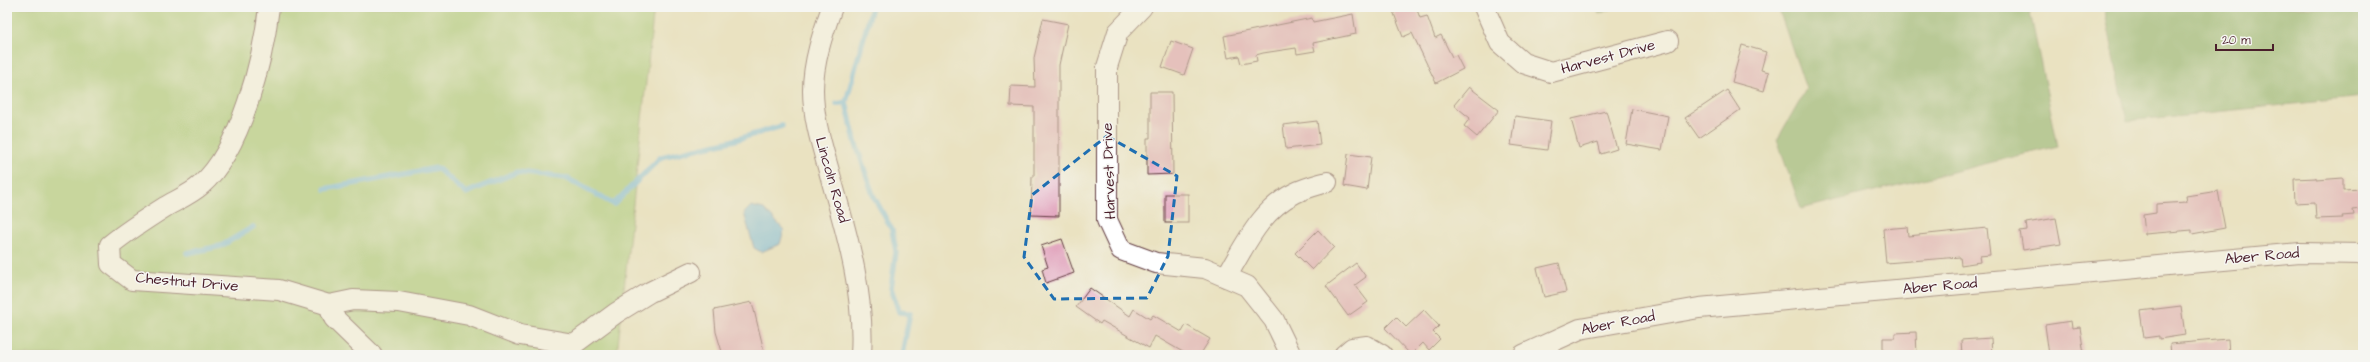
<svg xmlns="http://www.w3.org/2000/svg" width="2370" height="362" font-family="'Architects Daughter',sans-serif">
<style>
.green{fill:#9fc772;stroke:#74734e}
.forest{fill:#7fac64;stroke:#646648}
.water{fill:#6db7e5;stroke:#5c6b88}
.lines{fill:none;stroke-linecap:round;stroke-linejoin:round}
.stream{stroke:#6db7e5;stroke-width:5.5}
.building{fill:#df99b6}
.minor-casing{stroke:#623c42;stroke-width:22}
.minor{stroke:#fff;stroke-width:20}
.marked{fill:none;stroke:#1f6fb2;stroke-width:3;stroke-dasharray:8 5;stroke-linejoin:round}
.labels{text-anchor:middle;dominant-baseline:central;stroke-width:3;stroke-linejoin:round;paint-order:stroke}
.street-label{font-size:15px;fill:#4a1f2b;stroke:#f6f6f2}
</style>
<rect width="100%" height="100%" fill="#f6f6f2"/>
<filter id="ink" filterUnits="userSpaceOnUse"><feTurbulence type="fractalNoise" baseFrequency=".025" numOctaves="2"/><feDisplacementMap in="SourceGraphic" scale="8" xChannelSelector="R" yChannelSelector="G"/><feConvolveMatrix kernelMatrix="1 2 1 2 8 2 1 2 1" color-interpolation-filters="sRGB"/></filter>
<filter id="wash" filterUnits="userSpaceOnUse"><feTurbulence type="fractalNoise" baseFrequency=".012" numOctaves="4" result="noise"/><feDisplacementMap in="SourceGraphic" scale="16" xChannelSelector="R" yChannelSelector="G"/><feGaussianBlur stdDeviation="0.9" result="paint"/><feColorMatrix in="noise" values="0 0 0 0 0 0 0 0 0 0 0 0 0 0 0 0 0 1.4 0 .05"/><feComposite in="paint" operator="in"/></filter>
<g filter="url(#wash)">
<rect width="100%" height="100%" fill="#eae2c1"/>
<polygon class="green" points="7,7 654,7 617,355 7,355"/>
<g class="forest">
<polygon points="1596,7 1616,7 1599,14"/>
<polygon points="1769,7 2029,7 2058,146 1801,209 1777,140 1806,89 1779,10"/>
<polygon points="2104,7 2363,7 2363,97 2127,121"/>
</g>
<polygon class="water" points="751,206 764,209 784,230 780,244 761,252 754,248 744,213"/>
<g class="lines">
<g class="stream">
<polyline points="846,102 855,141 873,195 892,230 896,252 891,288 899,312 910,313 902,355"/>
<polyline points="837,104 846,102 872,7"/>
<polyline points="325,189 437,168 466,193 517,172 566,178 614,204 661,157 731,141 782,126"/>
<polyline points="187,253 221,246 253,227"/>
</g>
</g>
<g id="blocks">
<g class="building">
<polygon points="1404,7 1416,7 1420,18 1427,16 1435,38 1441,35 1452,57 1456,55 1463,69 1436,83 1412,33 1403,37 1393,11"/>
<polygon points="1353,14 1356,34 1313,43 1315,51 1297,54 1296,48 1263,53 1256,55 1257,61 1241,64 1239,56 1228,58 1224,36 1312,18 1313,22"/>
<polygon points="1043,19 1068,24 1059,65 1059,216 1031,215 1032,177 1034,177 1034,107 1010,106 1011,86 1035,87 1034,58"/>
<polygon points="1171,41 1193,49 1184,75 1162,67"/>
<polygon points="1742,45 1766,52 1761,70 1769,72 1764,91 1732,82"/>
<polygon points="1469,87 1499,110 1477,137 1464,126 1470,118 1454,105"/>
<polygon points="1727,90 1740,110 1699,138 1685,118"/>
<polygon points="1150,92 1172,92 1173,174 1147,175 1147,138 1150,138"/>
<polygon points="1632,109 1668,116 1662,150 1626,144"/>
<polygon points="1606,111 1617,149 1601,154 1598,142 1579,148 1571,119"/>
<polygon points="1515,116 1551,121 1547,150 1511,145"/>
<polygon points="1317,121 1320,145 1286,149 1283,125"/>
<polygon points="1348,154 1371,157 1367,190 1344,186"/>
<polygon points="2316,178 2316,180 2343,178 2343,190 2363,189 2363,209 2353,210 2354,215 2342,216 2343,218 2316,219 2315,202 2295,203 2294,179"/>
<polygon points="2218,191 2225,228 2192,234 2192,230 2145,234 2143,215 2156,213 2156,204 2187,202 2186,196"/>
<rect x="1165" y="194" width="23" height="29"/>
<polygon points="2056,218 2061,244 2023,250 2020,231 2027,230 2026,223"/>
<polygon points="1907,227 1908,236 1987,228 1990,255 1979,256 1980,262 1961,265 1960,257 1886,263 1883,229"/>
<polygon points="1318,230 1334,247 1312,270 1295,253"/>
<polygon points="1062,239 1074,273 1046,283 1042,269 1048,267 1041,246"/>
<polygon points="1356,263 1366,277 1355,285 1368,302 1348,316 1326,286"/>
<polygon points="1559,263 1566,292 1544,297 1537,268"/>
<polygon points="1090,288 1130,316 1134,309 1150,319 1153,315 1182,332 1186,325 1210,339 1200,355 1188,355 1155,336 1149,348 1102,321 1100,324 1076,307"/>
<polygon points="752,302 765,355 723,355 716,332 714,310"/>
<polygon points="2181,306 2185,335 2159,339 2159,336 2144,338 2140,311"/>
<polygon points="1424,310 1439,326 1433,332 1440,339 1429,350 1423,343 1411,355 1385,328 1396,317 1406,327"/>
<polygon points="2071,321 2072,328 2080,327 2084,355 2049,355 2045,325"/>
<polygon points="1916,332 1917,355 1883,355 1883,338 1895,338 1895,333"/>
<polygon points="1991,338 1992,355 1962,355 1961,340"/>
<polygon points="2228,339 2229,355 2171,355 2170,344"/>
</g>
</g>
</g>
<g filter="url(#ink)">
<use href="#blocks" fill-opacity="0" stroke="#623c42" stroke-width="1"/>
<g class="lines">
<g class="minor-casing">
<g id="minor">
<path d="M269,7C263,60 241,150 201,185C191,194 177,200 165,207C146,219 127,231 110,245L111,264L132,280L279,290L329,305L334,318L372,355"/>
<path d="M832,7C823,33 813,62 813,90C813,121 824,152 832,182C848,238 865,296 861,355"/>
<polyline points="1142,7 1118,32 1107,67 1107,220 1121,250 1156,263 1205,268 1247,286 1274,320 1291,355"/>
<polyline points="1484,7 1500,43 1523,63 1551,72 1668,41"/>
<path d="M1226,277C1245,246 1260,210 1295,193C1305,188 1317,185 1327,182"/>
<polyline points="329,305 353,300 399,302 469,315 520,335 574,344 616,313 650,292 691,272"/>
<polyline points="1344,355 1352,348 1367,346 1382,355"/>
<polyline points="1523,355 1580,329 1699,308 2300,253 2363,254"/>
</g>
</g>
<use href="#minor" class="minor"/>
</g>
</g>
<path d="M0 0H2370V362H0ZM1107,136L1177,176L1168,256L1147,298L1054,299L1024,257L1032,195Z" fill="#eae2c1" fill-opacity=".55" fill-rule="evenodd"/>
<path class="marked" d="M1107,136L1177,176L1168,256L1147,298L1054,299L1024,257L1032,195Z"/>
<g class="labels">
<g class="street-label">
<text transform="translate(1608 57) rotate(-15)">Harvest Drive</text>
<text transform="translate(1109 171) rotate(-92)">Harvest Drive</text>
<text transform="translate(832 180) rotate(74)">Lincoln Road</text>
<text transform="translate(2262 256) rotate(-5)">Aber Road</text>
<text transform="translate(187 282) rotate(5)">Chestnut Drive</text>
<text transform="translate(1940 286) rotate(-5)">Aber Road</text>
<text transform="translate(1618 323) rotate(-11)">Aber Road</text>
</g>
</g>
<rect width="2370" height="362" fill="none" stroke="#f6f6f2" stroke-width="24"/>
<path d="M2216 44v6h57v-6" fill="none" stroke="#4a1f2b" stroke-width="2"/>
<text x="2222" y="44" font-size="12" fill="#4a1f2b" stroke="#f6f6f2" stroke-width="3" paint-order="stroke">20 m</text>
</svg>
